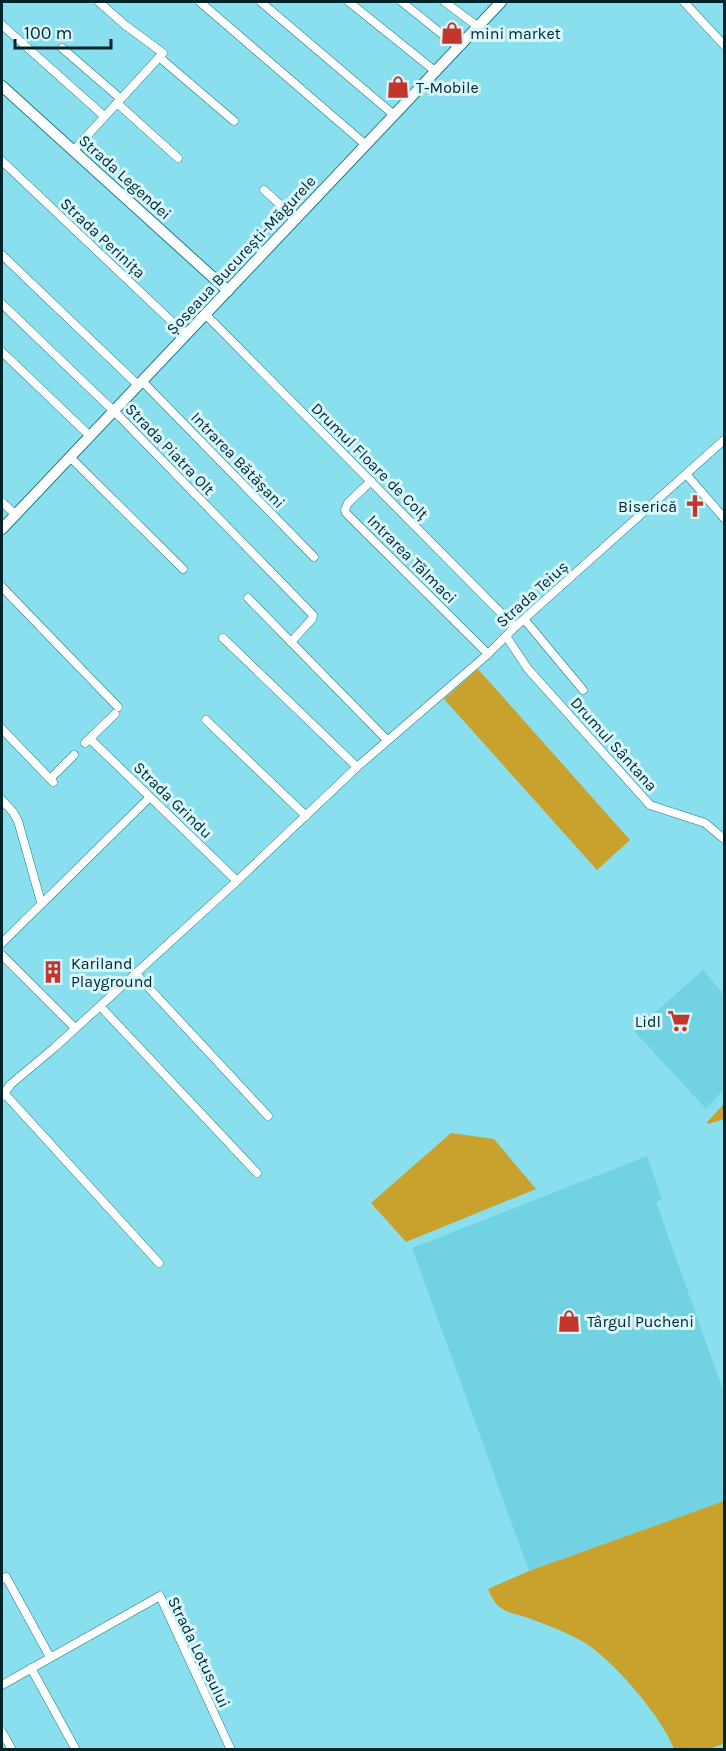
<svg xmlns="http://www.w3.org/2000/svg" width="726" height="1751" font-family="Karla,sans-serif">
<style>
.built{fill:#71d3e2}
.green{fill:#c8a22d}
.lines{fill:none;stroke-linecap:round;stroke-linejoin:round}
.street-casing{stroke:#1c7c8a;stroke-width:9}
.secondary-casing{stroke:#1c7c8a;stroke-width:12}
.street{stroke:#fff;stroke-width:8}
.secondary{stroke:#fff;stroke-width:10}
.labels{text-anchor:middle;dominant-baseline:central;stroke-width:6;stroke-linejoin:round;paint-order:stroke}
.poi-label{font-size:16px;fill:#00242a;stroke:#d7f7fd;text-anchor:start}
.street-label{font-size:16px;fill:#00242a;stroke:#d7f7fd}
</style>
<rect width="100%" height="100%" fill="#89dfee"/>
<g class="built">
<polygon points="703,970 724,995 724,1089 706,1109 634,1031"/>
<polygon points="647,1156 662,1199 656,1202 724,1393 724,1501 529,1571 412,1248"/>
</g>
<g class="green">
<polygon points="478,669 630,840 597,870 444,699"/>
<polygon points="724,1104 724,1119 708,1124 707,1122"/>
<polygon points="451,1133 494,1139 536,1189 406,1242 371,1203"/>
<path d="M724,1501V1744L708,1749H674C664,1719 608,1653 578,1639C563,1631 547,1625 531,1619C522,1615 509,1614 501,1608C494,1603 491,1596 488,1589L529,1571Z"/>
</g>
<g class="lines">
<g class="street-casing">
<g id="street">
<polyline points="200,2 366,145"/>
<polyline points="261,2 394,115"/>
<polyline points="349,2 435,71"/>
<polyline points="402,2 458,47"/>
<polyline points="445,2 477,26"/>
<polyline points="684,2 724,45"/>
<polyline points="2,25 104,116"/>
<polyline points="62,48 121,99"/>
<polyline points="159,57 234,121"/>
<polyline points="117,103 178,158"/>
<polyline points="73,151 163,53 125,25 99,2"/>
<polyline points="2,161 186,335"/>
<polyline points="264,190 296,219"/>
<polyline points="2,255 138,385"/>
<polyline points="2,304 121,418 313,615 312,619 291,642"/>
<polyline points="206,315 515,627"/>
<polyline points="2,352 90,436"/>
<polyline points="142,381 314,557"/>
<polyline points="70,457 183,569"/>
<polyline points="686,474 724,518"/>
<polyline points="371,481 348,503 345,510 346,513 488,654"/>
<polyline points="2,502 15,514"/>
<polyline points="2,587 118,707"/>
<polyline points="248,598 387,740"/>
<polyline points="524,619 583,690"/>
<polyline points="506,636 528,669 650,805 705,823 724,839"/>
<polyline points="223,638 357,767"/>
<polyline points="206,720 306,816"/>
<polyline points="2,729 53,782"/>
<polyline points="90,739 237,881"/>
<polyline points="85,743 115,714"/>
<polyline points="50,779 74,755"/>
<polyline points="2,800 13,812 18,821 41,902"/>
<polyline points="2,943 149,798"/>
<polyline points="2,955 75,1028"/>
<polyline points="135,973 268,1116"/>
<polyline points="100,1006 257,1173"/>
<polyline points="4,1093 159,1263"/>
<polyline points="2,1096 11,1084 54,1048 237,881 357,767 488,654 515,627 724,440"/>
<polyline points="2,1579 6,1577 50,1657"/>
<polyline points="31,1668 76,1750"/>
<polyline points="2,1685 160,1596 231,1750"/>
<polyline points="2,1732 12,1750"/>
</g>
</g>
<g class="secondary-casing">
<g id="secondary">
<polyline points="2,86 228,291"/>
<polyline points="2,529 501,2"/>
</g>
</g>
<use href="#street" class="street"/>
<use href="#secondary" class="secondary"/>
</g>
<defs>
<g id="shop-bare" transform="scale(1.8)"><path d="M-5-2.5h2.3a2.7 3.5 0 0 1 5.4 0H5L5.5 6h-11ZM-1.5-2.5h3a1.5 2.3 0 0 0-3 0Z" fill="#c33629" stroke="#d7f7fd" stroke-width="2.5" paint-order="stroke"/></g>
<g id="church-bare" transform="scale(1.8)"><path d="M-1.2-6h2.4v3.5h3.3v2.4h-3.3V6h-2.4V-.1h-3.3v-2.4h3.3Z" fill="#c33629" stroke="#d7f7fd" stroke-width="2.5" paint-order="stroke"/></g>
<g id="building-bare" transform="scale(1.8)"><path d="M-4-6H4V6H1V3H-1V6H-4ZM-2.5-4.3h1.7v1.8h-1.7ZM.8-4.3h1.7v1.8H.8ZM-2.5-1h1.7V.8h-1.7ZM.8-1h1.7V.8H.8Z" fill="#c33629" stroke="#d7f7fd" stroke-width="2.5" paint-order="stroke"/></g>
<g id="supermarket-bare" transform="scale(1.8)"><path d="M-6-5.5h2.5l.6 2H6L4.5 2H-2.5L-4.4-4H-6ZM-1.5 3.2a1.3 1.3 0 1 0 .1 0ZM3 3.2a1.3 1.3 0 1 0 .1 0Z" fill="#c33629" stroke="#d7f7fd" stroke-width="2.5" paint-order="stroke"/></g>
</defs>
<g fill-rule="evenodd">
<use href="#shop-bare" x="452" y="33"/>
<use href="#shop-bare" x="398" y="87"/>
<use href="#church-bare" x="695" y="506"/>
<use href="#building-bare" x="53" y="972"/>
<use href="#supermarket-bare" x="679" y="1021"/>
<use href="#shop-bare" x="569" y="1321"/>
</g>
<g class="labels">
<g class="poi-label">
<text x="470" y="33">mini market</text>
<text x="416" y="87">T-Mobile</text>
<text x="677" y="506" text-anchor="end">Biserică</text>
<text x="71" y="963">Kariland<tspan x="71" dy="18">Playground</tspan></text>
<text x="661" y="1021" text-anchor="end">Lidl</text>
<text x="587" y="1321">Târgul Pucheni</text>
</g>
<g class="street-label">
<text transform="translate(125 177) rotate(42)">Strada Legendei</text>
<text transform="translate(103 238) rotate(43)">Strada Perinița</text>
<text transform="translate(241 255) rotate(-47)">Șoseaua București-Măgurele</text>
<text transform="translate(170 449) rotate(46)">Strada Piatra Olt</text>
<text transform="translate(238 460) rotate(46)">Intrarea Bătășani</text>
<text transform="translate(370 461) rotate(45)">Drumul Floare de Colț</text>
<text transform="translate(412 559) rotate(45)">Intrarea Tălmaci</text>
<text transform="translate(532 594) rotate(-42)">Strada Teiuș</text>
<text transform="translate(614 744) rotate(48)">Drumul Sântana</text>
<text transform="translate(173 800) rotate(44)">Strada Grindu</text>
<text transform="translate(199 1652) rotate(64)">Strada Lotusului</text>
</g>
</g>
<rect width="726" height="1751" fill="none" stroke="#00242a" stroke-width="6"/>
<path d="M15 39v9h96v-9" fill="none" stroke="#00242a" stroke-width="3"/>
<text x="24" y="39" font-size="18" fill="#00242a" stroke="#d7f7fd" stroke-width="4.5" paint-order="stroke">100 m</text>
</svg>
